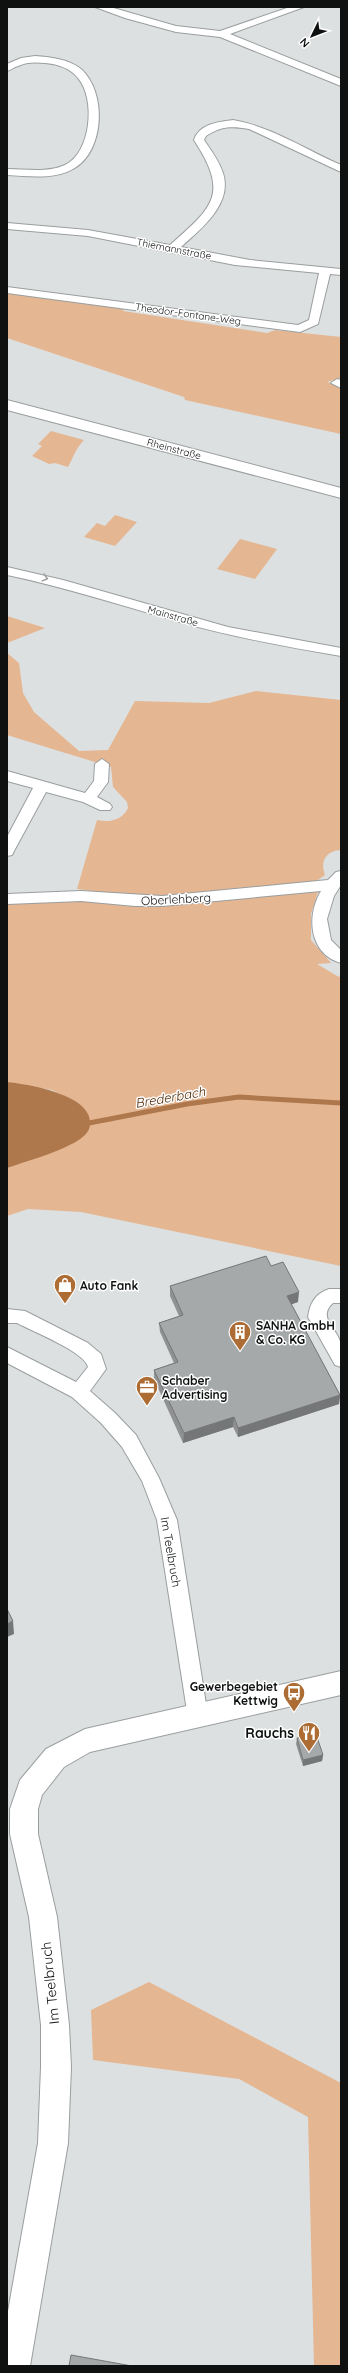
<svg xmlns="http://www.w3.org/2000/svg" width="348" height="2373" font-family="Quicksand,sans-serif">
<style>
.green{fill:#e5b692}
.water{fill:#ae784c}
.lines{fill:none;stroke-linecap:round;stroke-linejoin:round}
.stream{stroke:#ae784c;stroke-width:5}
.street-casing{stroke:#9a9e9f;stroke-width:2}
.secondary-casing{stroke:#9a9e9f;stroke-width:2}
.street{fill:#fff;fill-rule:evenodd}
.secondary{fill:#fff;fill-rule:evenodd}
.wall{fill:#8f9192}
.shaded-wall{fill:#747677}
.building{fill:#a6a9aa;stroke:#747677}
.oneway{stroke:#9fa0a0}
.labels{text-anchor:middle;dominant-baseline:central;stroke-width:3;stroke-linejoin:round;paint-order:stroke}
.far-street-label{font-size:10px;fill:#0f1111;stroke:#fff}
.street-label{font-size:12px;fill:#0f1111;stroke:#fff}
.poi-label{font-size:12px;font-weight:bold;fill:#0f1111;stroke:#fff;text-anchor:start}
.water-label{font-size:13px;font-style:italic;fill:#4d2803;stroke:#fff}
.near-poi-label{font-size:14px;font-weight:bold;fill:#0f1111;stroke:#fff;text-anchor:end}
.near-street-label{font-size:14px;fill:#0f1111;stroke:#fff}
</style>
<rect width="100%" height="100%" fill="#dce0e1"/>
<g class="green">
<polygon points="7,293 124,309 123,311 267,333 275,330 341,337 341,378 327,382 341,386 341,434 185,400 184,397 7,338"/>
<path d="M51,431L84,440C74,451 75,455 68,467L55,463L49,464L32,456L42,446L38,444Z"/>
<polygon points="115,515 137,522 115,546 84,537 97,523 105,526"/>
<polygon points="240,539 277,549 255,579 217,569"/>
<polygon points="7,616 45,628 7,643"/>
<path d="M7,653L19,663L23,693L34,712L79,751L108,750L135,701L209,703L256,691L341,700V850C325,851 320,862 325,875L315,882L169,896L115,894L77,889L97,820C110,823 122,820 128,808L127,802L113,787L111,767L7,735Z"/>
<polygon points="318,892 311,914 311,940 331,963 317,964 339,977 341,974 341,1266 81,1212 28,1209 7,1216 7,1168 73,1143 86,1110 52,1090 7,1082 7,903"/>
<polygon points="149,1982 341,2083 341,2366 314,2366 308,2117 239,2079 93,2060 91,2010"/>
</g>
<path class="water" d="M7,1082C28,1084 93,1095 90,1124C90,1128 88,1132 85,1135C71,1149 27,1161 7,1168Z"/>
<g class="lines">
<polyline class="stream" points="84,1124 187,1104 239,1097 341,1103"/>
<g class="street-casing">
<g id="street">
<polygon points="95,7 110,7 176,26 220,31 290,7 304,7 230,34 341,79 341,86 220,37 176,32 125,18"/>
<path d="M35,56C50,57 69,59 81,69C107,92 105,152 73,169C54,180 28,176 7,175V169C25,169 48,173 65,165C91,153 96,99 78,78C70,68 57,64 45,63C36,62 26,62 18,66C14,67 11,70 7,71V64L21,58Z"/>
<path d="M233,120C273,127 304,149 341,165V172L249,129C231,126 221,126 206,136L204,140C211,150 219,161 223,173C233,204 201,229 181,247L250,260L341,269V275L330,274L318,324L300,332L7,293V287L298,325L309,320L319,273L235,265L88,236L7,229V223L88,230L170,245C214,206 229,194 194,140C199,124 218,122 233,120Z"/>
<polygon points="337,379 341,380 341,388 331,383"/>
<path d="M7,567L63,580L228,627L341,648V656C287,647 233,637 180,622C122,606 66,587 7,575Z"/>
<polygon points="102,759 109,764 108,782 97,797 110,804 112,807 110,810 100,810 83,802 46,792 14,851 12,855 7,856 7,837 33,788 7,781 7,771 85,793 94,781 95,764"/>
<path d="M341,871V885L334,896L327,919L331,940L341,950V963C309,954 306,916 321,891L162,906H135L81,901L7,904V894L81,891L162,896L328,880L336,872Z"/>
<path d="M329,1289H341V1303H333C316,1318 339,1329 341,1345C342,1352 341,1360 341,1367L335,1365L308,1317C310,1303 315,1294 329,1289Z"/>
<path d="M7,1309L25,1311L88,1343L101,1354L106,1369L90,1391L115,1413L136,1435L159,1478L177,1520L208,1717L205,1724L198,1726L191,1724L188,1717L157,1520L142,1481L122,1447L101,1423L72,1397L7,1363V1347L76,1382L88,1367C85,1352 32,1331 17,1323H7Z"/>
</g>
</g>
<g class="secondary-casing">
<g id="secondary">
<polygon points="7,400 341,488 341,498 7,410"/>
<polygon points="341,1671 341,1695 90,1752 64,1767 42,1795 38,1809 38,1834 57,1917 69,2025 71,2067 68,2143 30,2366 7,2366 7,2317 38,2143 41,2067 41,2025 29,1917 10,1834 10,1809 20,1780 46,1749 85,1729"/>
</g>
</g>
<use href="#street" class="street"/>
<use href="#secondary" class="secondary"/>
</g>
<g class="wall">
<polygon points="271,1266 298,1302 291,1304 340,1395 339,1404 238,1437 233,1427 183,1443 154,1379 154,1370 174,1363 160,1332 159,1323 179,1316 170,1296 170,1286"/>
<polygon points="297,1738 323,1755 322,1761 303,1766 296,1744"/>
</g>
<g class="shaded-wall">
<polygon points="299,1292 298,1302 287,1306 287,1296"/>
<polygon points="340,1395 339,1404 238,1437 238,1428"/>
<polygon points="234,1417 233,1427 183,1443 184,1433"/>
<polygon points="13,1621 14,1634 7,1637 7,1624"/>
<polygon points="323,1755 322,1761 303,1766 303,1760"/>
</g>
<g class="building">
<polygon points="266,1256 271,1266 283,1262 299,1292 287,1296 340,1395 238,1428 234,1417 184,1433 154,1370 178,1362 159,1323 183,1315 170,1286"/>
<polygon points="7,1609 13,1621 7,1624"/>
<polygon points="316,1734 323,1755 303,1760 297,1738"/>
<polygon points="71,2355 132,2366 69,2366"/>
</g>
<defs><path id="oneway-chevron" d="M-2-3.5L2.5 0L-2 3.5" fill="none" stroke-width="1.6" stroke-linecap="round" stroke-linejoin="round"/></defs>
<use class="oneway" href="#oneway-chevron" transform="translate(45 578) rotate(15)"/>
<defs>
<g id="shop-pin" transform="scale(1.15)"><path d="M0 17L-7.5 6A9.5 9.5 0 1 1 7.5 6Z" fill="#ac6c34" stroke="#fff"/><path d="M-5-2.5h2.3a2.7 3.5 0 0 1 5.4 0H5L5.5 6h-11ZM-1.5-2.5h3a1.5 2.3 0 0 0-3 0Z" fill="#fff"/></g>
<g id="building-pin" transform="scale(1.15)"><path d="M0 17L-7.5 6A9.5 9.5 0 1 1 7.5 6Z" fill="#ac6c34" stroke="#fff"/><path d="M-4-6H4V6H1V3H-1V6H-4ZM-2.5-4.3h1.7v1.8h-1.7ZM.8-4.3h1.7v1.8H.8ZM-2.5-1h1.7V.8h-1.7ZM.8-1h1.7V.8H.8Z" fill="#fff"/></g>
<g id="office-pin" transform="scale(1.15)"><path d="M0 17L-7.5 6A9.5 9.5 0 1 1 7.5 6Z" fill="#ac6c34" stroke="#fff"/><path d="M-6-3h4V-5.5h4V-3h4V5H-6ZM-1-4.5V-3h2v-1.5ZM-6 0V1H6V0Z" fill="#fff"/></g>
<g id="bus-pin" transform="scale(1.15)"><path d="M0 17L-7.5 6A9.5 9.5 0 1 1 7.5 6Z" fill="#ac6c34" stroke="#fff"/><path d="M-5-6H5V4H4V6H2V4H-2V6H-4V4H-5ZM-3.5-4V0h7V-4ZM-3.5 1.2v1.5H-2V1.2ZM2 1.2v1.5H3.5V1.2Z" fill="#fff"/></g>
<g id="restaurant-pin" transform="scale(1.15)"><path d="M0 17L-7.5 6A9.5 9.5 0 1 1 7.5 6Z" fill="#ac6c34" stroke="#fff"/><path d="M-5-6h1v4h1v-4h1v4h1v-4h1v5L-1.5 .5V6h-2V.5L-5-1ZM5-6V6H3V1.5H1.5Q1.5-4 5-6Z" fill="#fff"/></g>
</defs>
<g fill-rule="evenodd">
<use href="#shop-pin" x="65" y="1285"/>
<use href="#building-pin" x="240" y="1332"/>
<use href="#office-pin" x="147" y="1387"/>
<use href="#bus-pin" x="294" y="1693"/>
<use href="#restaurant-pin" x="309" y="1733"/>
</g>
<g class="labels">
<g class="far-street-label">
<text transform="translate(174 249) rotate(11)">Thiemannstraße</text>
<text transform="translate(188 314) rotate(8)">Theodor-Fontane-Weg</text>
<text transform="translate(174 449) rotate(15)">Rheinstraße</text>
<text transform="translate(173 616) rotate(16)">Mainstraße</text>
</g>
<g class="street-label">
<text transform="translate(176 899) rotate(-3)">Oberlehberg</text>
<text transform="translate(171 1552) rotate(80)">Im Teelbruch</text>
</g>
<g class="poi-label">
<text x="80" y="1285">Auto Fank</text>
<text x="256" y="1325">SANHA GmbH<tspan x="256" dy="14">&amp; Co. KG</tspan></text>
<text x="162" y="1380">Schaber<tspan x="162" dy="14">Advertising</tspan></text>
<text x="278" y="1686" text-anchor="end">Gewerbegebiet<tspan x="278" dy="14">Kettwig</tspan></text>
</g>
<g class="water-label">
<text transform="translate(170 1097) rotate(-10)">Brederbach</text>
</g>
<g class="near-poi-label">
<text x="294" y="1733">Rauchs</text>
</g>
<g class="near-street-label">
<text transform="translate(50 1983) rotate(-96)">Im Teelbruch</text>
</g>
</g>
<rect width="348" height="2373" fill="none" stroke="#0f1111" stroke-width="16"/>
<g transform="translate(312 36) rotate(227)" stroke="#ffffff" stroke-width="3" paint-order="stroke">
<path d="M0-3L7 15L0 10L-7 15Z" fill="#0f1111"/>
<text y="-6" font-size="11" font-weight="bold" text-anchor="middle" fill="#0f1111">N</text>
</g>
</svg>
